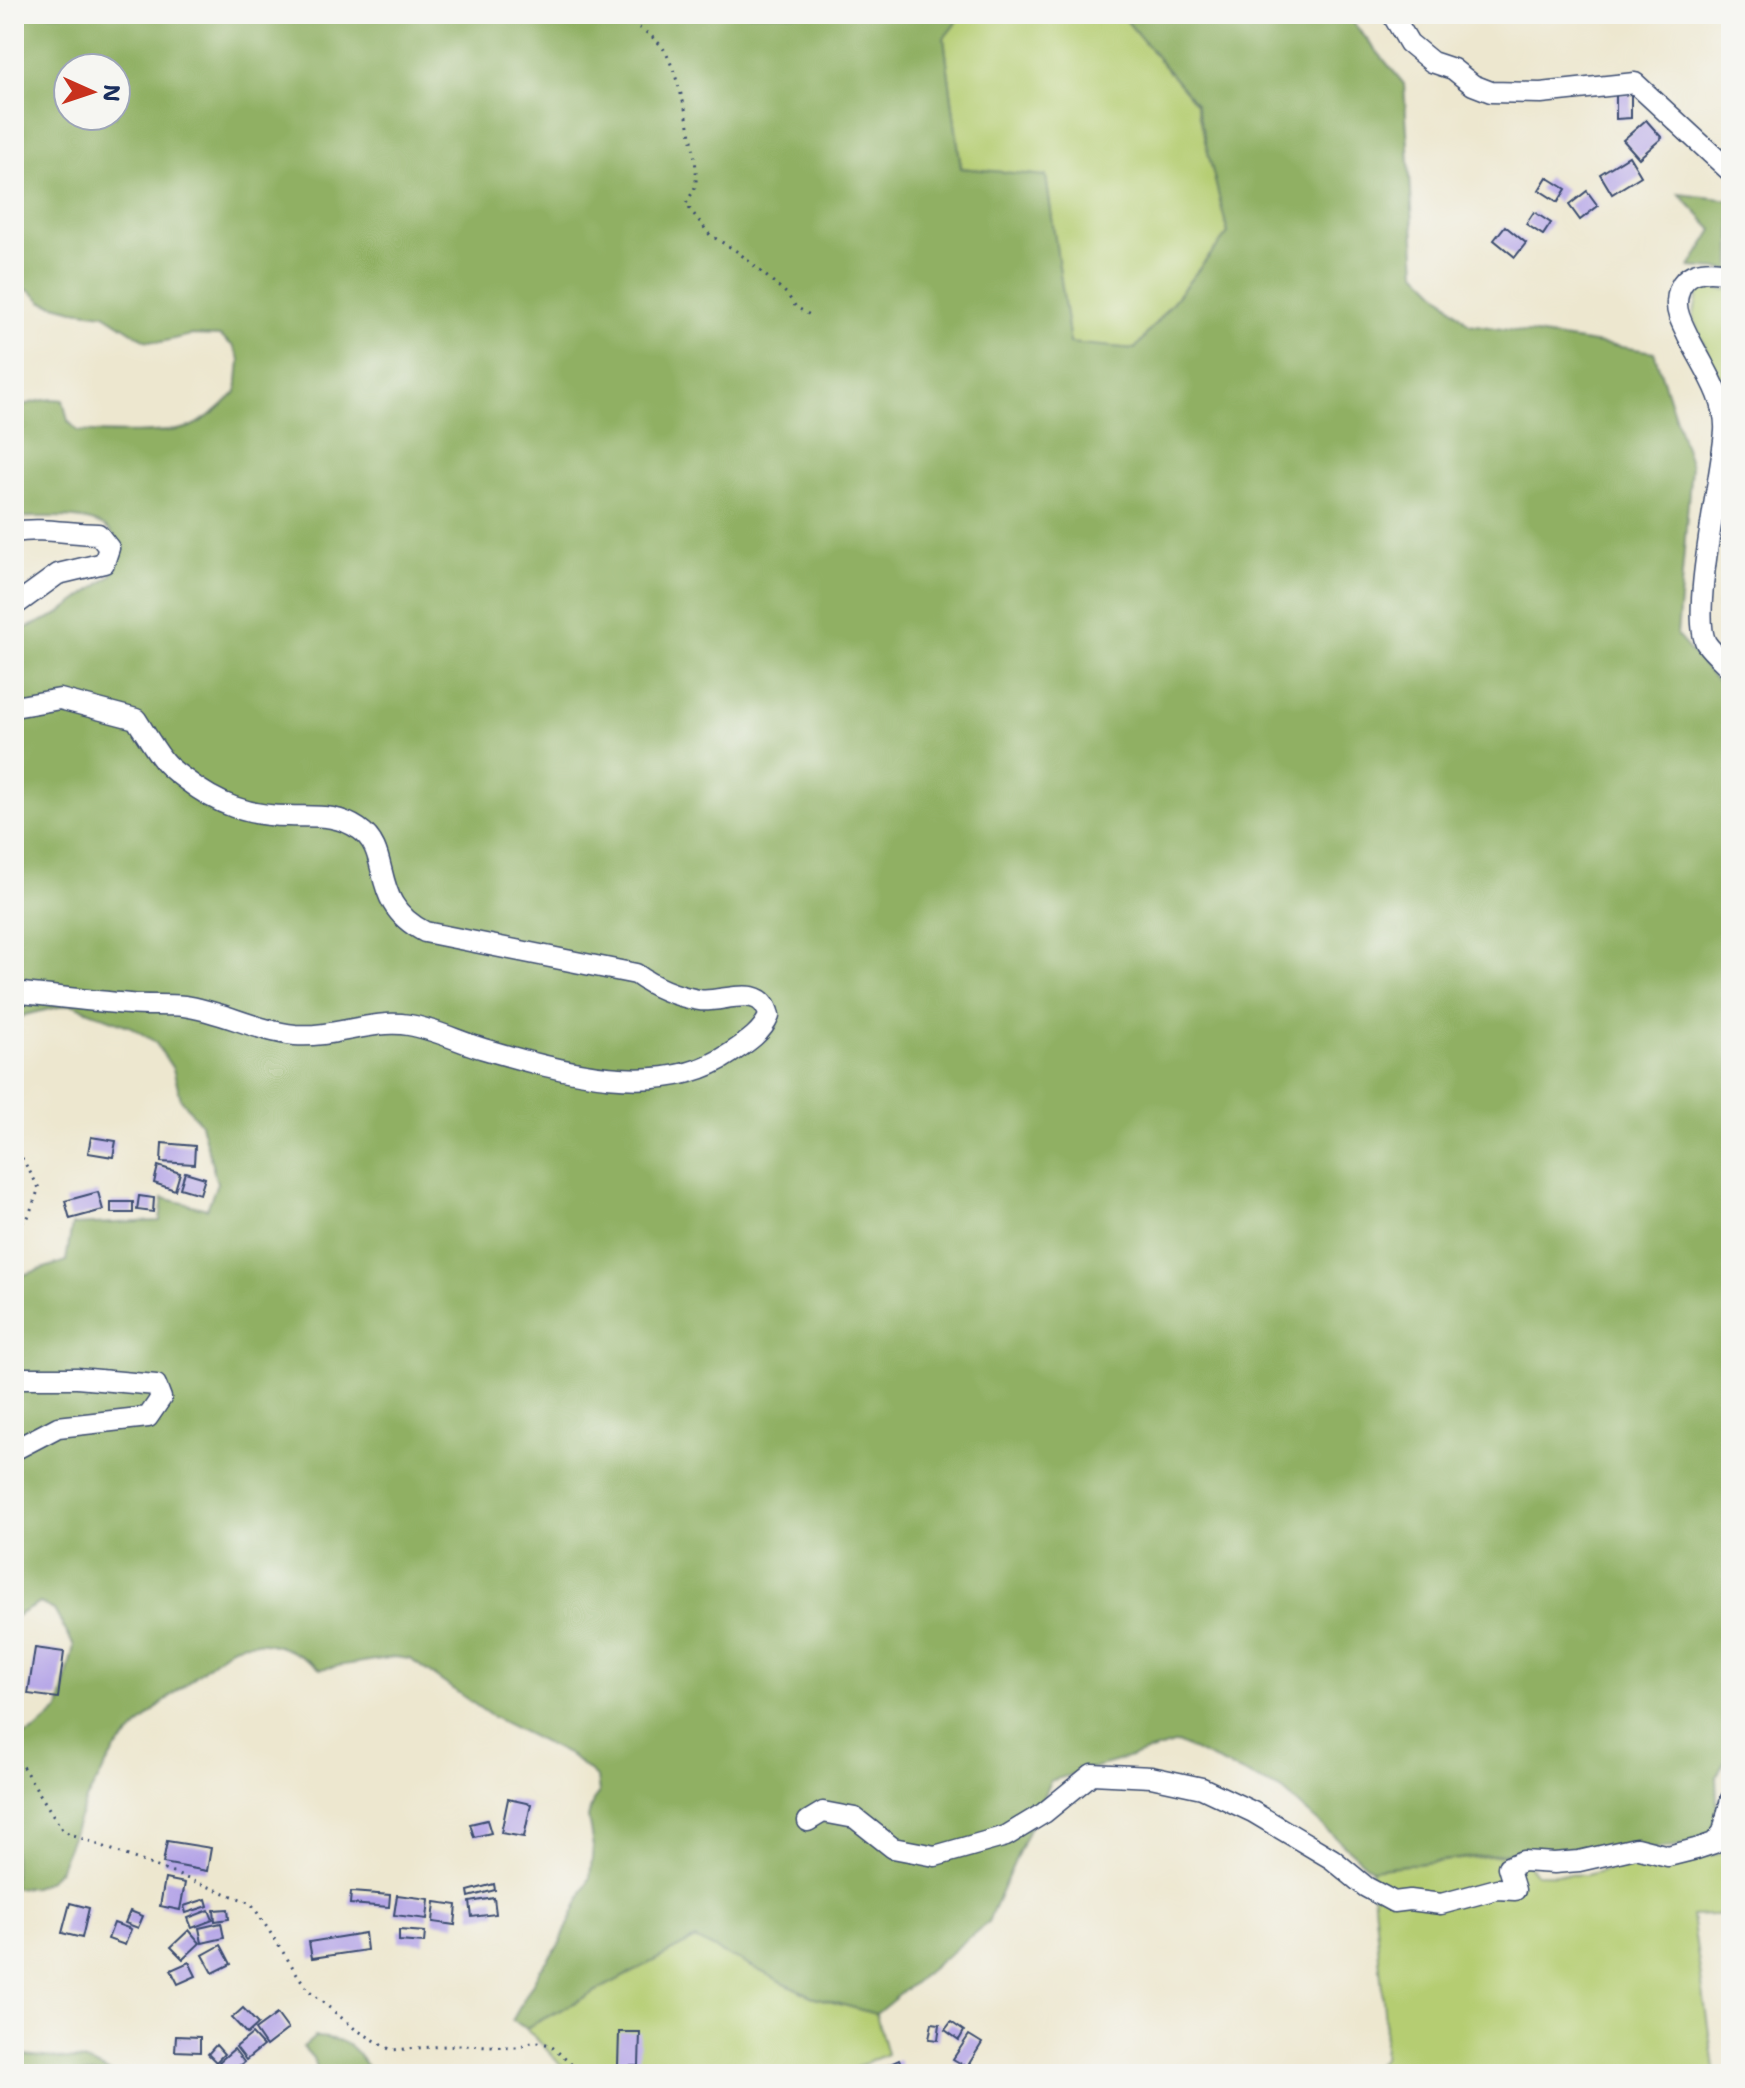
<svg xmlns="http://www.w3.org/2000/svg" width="1745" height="2088" font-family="'Shantell Sans',sans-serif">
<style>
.green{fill:#b5cd72;stroke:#687e68;stroke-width:2}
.forest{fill:#90b064;stroke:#567061;stroke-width:2;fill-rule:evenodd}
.building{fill:#b5a5e7}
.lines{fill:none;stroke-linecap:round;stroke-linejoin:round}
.minor-casing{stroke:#3a4b6f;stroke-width:23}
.path{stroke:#3a4b6f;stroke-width:3;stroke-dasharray:2 6;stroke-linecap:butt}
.minor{stroke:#fff;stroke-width:20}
</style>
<rect width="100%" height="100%" fill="#f6f6f2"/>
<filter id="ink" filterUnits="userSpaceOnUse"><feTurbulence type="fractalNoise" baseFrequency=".0125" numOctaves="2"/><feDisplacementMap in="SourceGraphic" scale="16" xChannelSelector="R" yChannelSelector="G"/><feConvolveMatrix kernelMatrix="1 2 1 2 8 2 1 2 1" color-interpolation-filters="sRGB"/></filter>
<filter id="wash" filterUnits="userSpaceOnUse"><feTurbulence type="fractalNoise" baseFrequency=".006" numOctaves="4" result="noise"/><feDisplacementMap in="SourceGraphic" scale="32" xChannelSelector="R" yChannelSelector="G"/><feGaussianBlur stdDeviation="1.8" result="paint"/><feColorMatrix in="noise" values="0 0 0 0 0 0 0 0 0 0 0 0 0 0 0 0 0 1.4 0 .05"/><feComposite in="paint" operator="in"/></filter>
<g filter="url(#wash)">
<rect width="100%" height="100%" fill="#ede7cf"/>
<g class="green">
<polygon points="963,14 1121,14 1196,104 1228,233 1135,349 1070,344 1046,177 961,168 944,38"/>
<polygon points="1699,288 1731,290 1731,406 1693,319"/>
<polygon points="1731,491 1731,654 1724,649 1719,610"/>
<polygon points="1731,1843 1731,1914 1692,1916 1715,2074 1365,2074 1383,2059 1385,2022 1371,1869 1516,1853 1536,1874 1586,1875 1637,1862 1693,1860 1725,1852"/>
<polygon points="695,1939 811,1996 876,2014 887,2054 842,2074 578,2074 563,2067 526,2028"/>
</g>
<g class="forest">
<path d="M14,14H963L944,38L961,168L1046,176L1070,343L1135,349L1228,233L1196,104L1121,14H1346L1404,84L1416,271L1469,324L1654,352L1691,466L1677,636L1723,688L1731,692V1751L1716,1777L1718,1827C1713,1830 1708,1836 1703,1839C1677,1852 1565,1855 1535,1850L1371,1869L1283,1791L1177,1743L1050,1781L988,1922L876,2014L811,1996L695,1939L526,2028L512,2021L540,1970L559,1945L590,1877L593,1847L588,1817L593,1801L599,1793L597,1778L573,1757L491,1716L410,1659L394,1657L320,1669C293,1649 265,1635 231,1647L159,1706L115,1750L86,1800L59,1870L48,1881L34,1887L14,1888V1730L21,1737L35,1731L59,1710L74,1646L54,1610L40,1603L14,1617V1278L66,1261L72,1225L160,1221L163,1198L207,1209L217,1183L201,1124L181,1099L173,1069L155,1042L131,1027L71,1004L25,1015L14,1023V633L57,615L111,576L123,550C116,539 110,527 97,523C75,514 38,518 14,517V403L18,406C35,403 46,397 63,400L68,421L78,431C100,433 174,435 192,426C210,418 224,404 237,391L240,360L233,346L220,336L191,335L161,342L145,340L104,314L74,310L43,302L32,292L14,284ZM68,68H116V116H68Z"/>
<polygon points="1679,194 1731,200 1731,270 1690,267 1713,230"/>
<path d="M315,2037C353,2039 352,2048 373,2074H318L313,2058L303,2047Z"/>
<polygon points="14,2054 85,2061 114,2074 14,2074"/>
</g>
<g id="blocks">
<g class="building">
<polygon points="1616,94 1631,94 1631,118 1616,119"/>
<polygon points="1646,120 1662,138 1639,158 1623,140"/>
<polygon points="1629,156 1641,176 1612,194 1600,174"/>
<polygon points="1547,177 1566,189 1558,202 1539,190"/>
<polygon points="1587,191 1598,206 1580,220 1569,205"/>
<polygon points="1534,212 1551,223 1543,235 1526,224"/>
<polygon points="1505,226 1526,243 1515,257 1494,240"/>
<polygon points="91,1137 116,1141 113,1157 88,1153"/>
<polygon points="162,1143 195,1146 194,1164 161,1162"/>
<polygon points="158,1166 180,1173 175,1190 154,1183"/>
<polygon points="185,1172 205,1178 200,1194 180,1188"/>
<polygon points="98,1192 103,1210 70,1219 65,1201"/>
<polygon points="139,1196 154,1198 153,1212 137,1210"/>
<rect x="111" y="1202" width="22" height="11"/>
<polygon points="35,1648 64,1652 58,1698 28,1694"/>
<polygon points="508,1799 531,1804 524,1837 501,1833"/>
<polygon points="487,1820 491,1833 474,1837 470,1824"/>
<polygon points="167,1841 211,1848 207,1871 163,1863"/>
<polygon points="165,1879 185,1883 180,1910 160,1906"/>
<polygon points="494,1884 495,1890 469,1897 468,1891"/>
<polygon points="351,1892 390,1895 389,1907 350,1904"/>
<polygon points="397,1895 429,1899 427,1919 394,1915"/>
<polygon points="494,1898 496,1914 472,1917 470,1902"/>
<polygon points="206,1899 208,1906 186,1913 184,1906"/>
<polygon points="435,1902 457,1905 455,1925 433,1922"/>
<polygon points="70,1903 89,1908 82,1938 62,1933"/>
<polygon points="228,1909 229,1919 215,1921 214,1910"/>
<polygon points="209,1910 213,1920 192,1928 188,1918"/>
<polygon points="130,1911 143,1916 138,1928 125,1923"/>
<polygon points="114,1923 131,1929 125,1945 108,1939"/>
<polygon points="221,1923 224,1938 202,1943 199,1928"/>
<polygon points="189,1930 200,1943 183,1959 171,1947"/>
<polygon points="399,1930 425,1932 424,1943 399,1941"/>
<polygon points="365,1933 367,1950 312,1958 309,1942"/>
<polygon points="221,1945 231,1964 213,1973 203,1955"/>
<polygon points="189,1962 196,1976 178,1984 171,1970"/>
<polygon points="243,2008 258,2024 247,2034 232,2018"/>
<polygon points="277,2014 288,2029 266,2046 255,2030"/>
<polygon points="951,2022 964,2031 959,2040 945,2030"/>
<polygon points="932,2023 940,2024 938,2040 929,2039"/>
<polygon points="619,2032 640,2032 639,2066 618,2066"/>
<polygon points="252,2034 263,2046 246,2060 236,2047"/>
<polygon points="969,2035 982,2043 967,2067 953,2059"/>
<polygon points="176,2036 200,2037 200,2052 175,2051"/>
<polygon points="216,2045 224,2054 216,2062 208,2054"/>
<polygon points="234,2049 244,2062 228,2074 219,2062"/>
<polygon points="899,2060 904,2072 879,2074 877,2070"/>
</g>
</g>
</g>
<g filter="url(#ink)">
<use href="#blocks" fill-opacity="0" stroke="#3a4b6f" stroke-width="2"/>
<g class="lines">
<g class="minor-casing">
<g id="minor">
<polyline points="1392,14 1409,43 1432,62 1453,69 1473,85 1491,92 1541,93 1635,83 1731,172"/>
<path d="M1731,274C1707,268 1679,269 1677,302C1676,314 1683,325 1688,336C1702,365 1727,398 1725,431C1722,474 1690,612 1706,643C1712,652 1723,661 1731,669"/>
<path d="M14,532C43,527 69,534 98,534L109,548L104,563L58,574L14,606"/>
<path d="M14,707L60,699L136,719C145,733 153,747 163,760C169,768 178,774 186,780C217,804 248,816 288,816C314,817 336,813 359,829C394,852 367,903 425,932L636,974C655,988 675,996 699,1000C721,1004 762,981 769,1016C762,1033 746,1043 731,1053C662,1101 559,1071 484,1049C459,1042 435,1029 409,1025C371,1019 335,1038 295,1035C256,1031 222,1011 184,1006C165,1004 147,1006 129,1004C91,1001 52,996 14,992"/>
<polyline points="14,1378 77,1378 156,1385 161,1398 148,1417 58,1427 14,1450"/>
<polyline points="808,1821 823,1812 855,1818 893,1848 935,1856 1006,1836 1044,1813 1092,1774 1151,1777 1202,1788 1253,1812 1332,1859 1366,1887 1394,1902 1410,1900 1441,1904 1497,1889 1515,1890 1508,1867 1523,1861 1554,1863 1579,1861 1636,1848 1668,1856 1696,1849 1714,1843 1723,1832 1731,1799"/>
</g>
</g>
<g class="path">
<path d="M610,14C628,22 650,31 663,48C677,67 702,165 695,187C693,193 688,199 686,204L710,235L738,252L786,293L796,307L810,315"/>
<polyline points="14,1144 39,1188 27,1220 14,1225"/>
<polyline points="14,1753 63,1831 251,1903 307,1989 355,2029 391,2050 460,2045 518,2047 534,2041 550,2045 582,2074"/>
</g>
<use href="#minor" class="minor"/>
</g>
</g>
<rect width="1745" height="2088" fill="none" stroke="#f6f6f2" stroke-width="48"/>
<g transform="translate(92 92) rotate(93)"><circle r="38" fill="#f6f6f2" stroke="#9ea6b7" stroke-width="2"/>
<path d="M0-6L14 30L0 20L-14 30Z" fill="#c8321e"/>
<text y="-12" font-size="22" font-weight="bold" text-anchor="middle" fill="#1b2f5e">N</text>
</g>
</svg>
